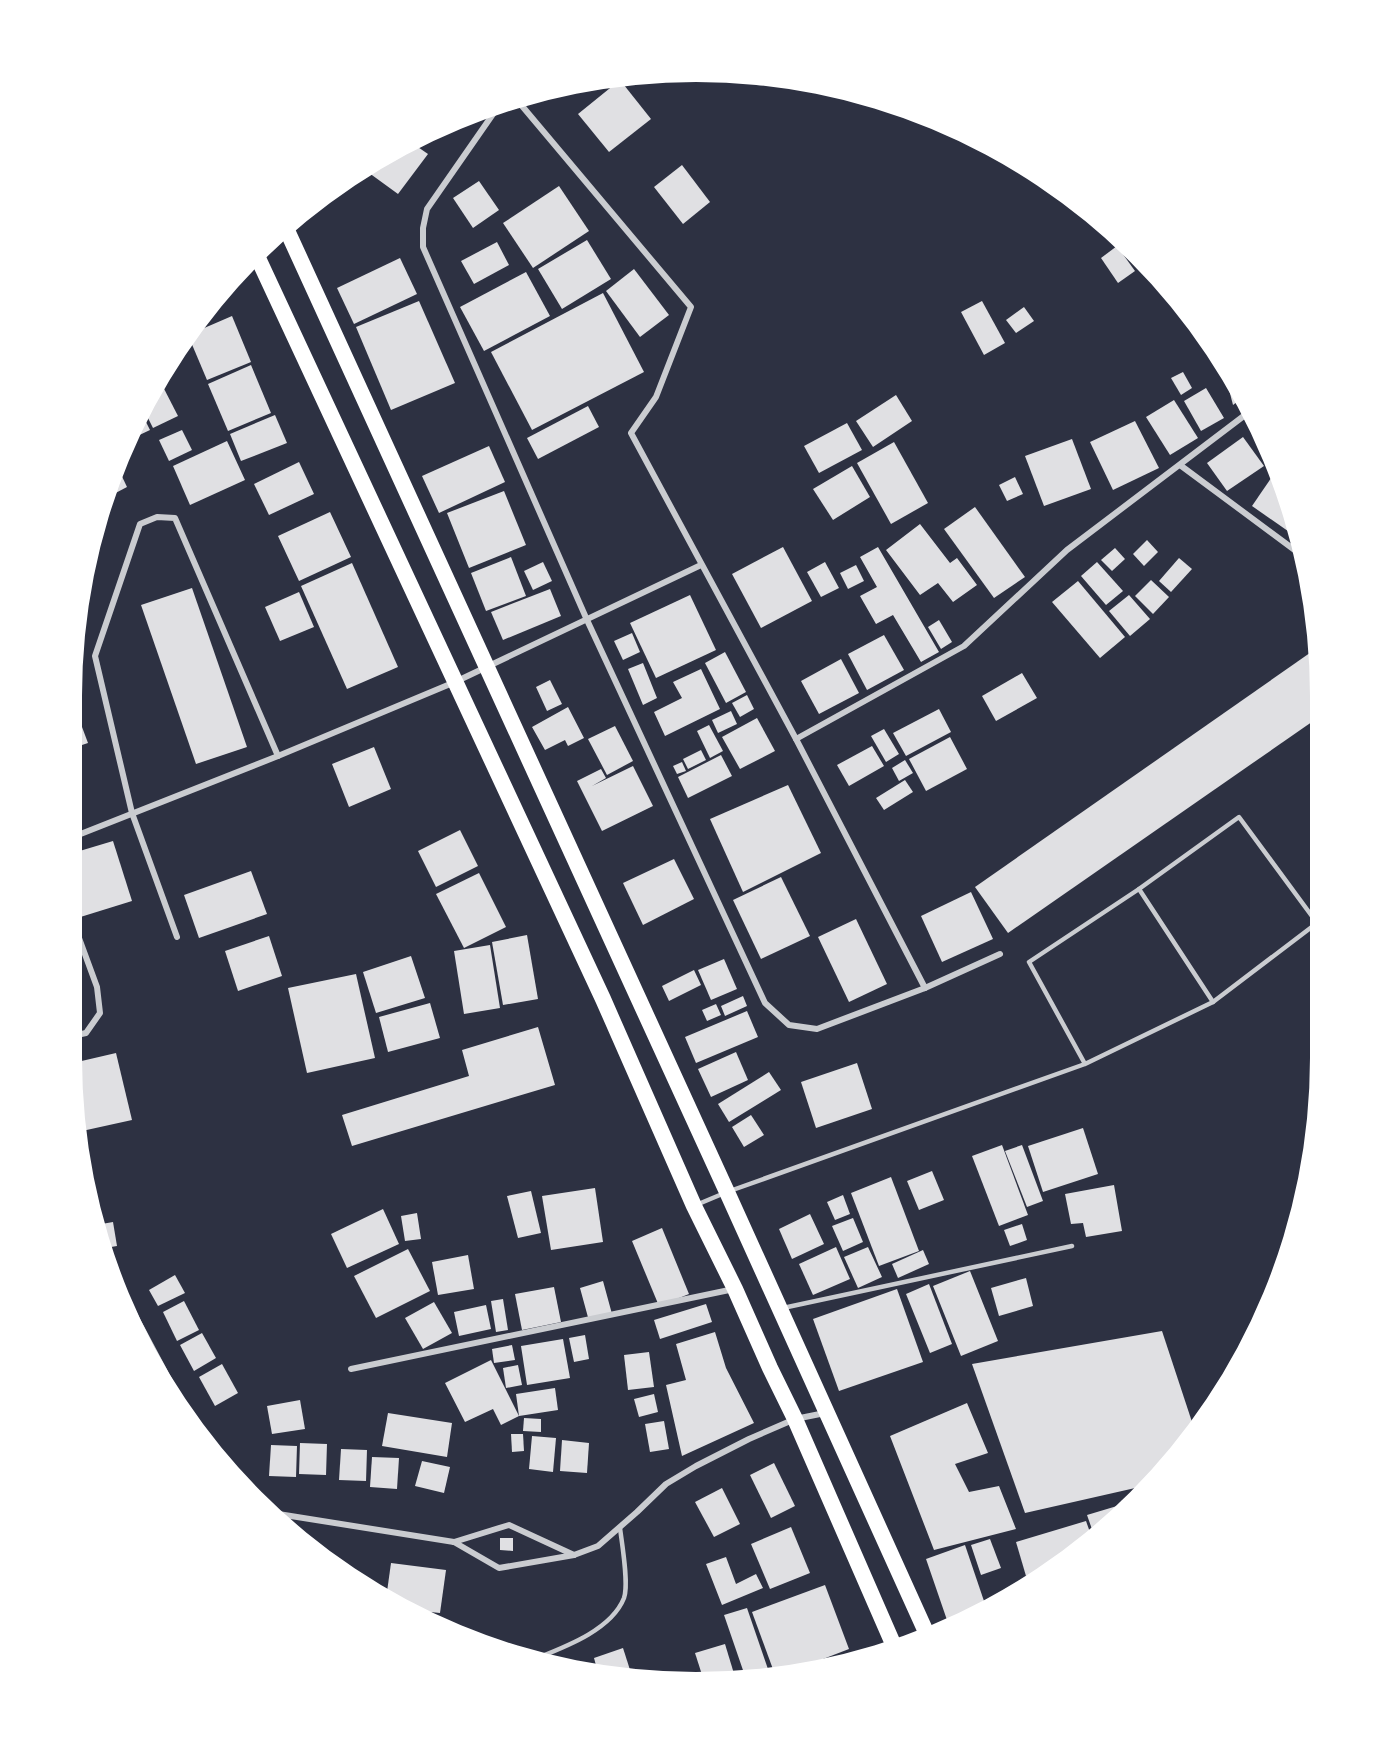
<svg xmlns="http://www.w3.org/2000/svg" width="1392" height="1754" font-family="Helvetica,sans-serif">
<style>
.building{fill:#e0e0e3}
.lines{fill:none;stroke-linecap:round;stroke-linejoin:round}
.service{stroke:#caccd0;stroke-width:4.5}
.minor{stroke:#caccd0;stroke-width:6}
.trunk{stroke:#fff;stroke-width:16}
</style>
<rect width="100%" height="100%" fill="#2d3142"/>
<g class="building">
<polygon points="620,80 651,119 609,152 578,114"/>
<polygon points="412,143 428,154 398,194 365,170 384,156"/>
<polygon points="682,165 710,202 683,224 654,187"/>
<polygon points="479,181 499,210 473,228 453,198"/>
<polygon points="559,186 589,231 533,268 503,223"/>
<polygon points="587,240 611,279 562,309 538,269"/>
<polygon points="497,242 509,265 474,284 461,261"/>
<polygon points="1117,246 1135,271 1118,283 1101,258"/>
<polygon points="400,258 417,294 354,324 337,288"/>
<polygon points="634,269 669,315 640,337 606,291"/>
<polygon points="526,272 550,316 484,351 460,307"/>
<polygon points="603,293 644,372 532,430 491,352"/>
<polygon points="419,301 455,383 391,410 356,327"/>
<polygon points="982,301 1005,343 984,355 961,312"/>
<polygon points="1024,307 1034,321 1016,333 1006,320"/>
<polygon points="232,316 251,362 207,380 188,335"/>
<polygon points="251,365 271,413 228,431 208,384"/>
<polygon points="1223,366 1236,384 1242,398 1233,405"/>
<polygon points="1183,372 1192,388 1181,395 1171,378"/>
<polygon points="159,379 178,416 153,428 144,410"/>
<polygon points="1206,388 1224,418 1201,431 1184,401"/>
<polygon points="896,395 912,421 873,447 856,421"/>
<polygon points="1174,400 1198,438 1170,455 1146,417"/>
<polygon points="588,406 599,427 538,459 527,438"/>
<polygon points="142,414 150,430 131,439 132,437"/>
<polygon points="275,415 287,443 241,461 230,434"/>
<polygon points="1135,421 1159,468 1113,490 1090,442"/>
<polygon points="847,423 862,450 819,473 804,446"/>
<polygon points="182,430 192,450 169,461 159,440"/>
<polygon points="1243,437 1264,466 1227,491 1207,463"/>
<polygon points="1072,439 1091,489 1044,506 1025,456"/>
<polygon points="227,441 245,480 190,505 173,466"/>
<polygon points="894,442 928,503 891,524 857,463"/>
<polygon points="489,446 505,482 439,513 422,476"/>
<polygon points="299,462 314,494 269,515 254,484"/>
<polygon points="852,466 870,497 833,520 813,489"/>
<polygon points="118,468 127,487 108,497 106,493"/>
<polygon points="1276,471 1287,496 1295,536 1252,506"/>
<polygon points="1015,477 1023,494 1007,501 999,485"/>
<polygon points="504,491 526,545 469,568 447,513"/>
<polygon points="975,507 1025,577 994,598 944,529"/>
<polygon points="330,512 351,557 299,581 278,536"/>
<polygon points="920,524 950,563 957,558 977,585 953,602 938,583 920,595 886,550"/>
<polygon points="1147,540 1158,552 1144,566 1133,554"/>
<polygon points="783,547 812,601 761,628 732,574"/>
<polygon points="878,547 939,652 921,662 893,615 876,624 860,596 877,587 860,557"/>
<polygon points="1115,548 1125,559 1112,571 1101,560"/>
<polygon points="511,557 526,596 486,611 471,573"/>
<polygon points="1179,558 1192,569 1171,592 1159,581"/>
<polygon points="543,562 552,581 533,590 524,571"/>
<polygon points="825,562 839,588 821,597 807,572"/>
<polygon points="1097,562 1123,591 1106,605 1081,576"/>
<polygon points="352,563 398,667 347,689 301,586"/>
<polygon points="856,565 864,581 848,589 840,573"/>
<polygon points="1151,580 1169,597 1153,614 1135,596"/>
<polygon points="1078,581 1125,637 1100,658 1052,602"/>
<polygon points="192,588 247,747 196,764 141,605"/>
<polygon points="550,589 561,616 503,640 491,612"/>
<polygon points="299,592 314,627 280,641 265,607"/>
<polygon points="690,595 716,650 656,678 630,623"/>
<polygon points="1129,595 1150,619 1130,636 1109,611"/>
<polygon points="939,620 952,642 941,649 928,627"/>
<polygon points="632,633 640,652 623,660 614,641"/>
<polygon points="884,635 904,670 867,690 848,654"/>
<polygon points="1317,648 1319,717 1008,933 975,887"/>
<polygon points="725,652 746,692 726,703 705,663"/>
<polygon points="841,659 859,693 819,714 801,681"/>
<polygon points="643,663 657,698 643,705 628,669"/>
<polygon points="701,669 720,709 665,736 654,712 682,698 673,682"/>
<polygon points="1022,673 1037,698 996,721 982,696"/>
<polygon points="550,680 562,704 547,711 536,687"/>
<polygon points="747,695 754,709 740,717 732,703"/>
<polygon points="73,703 88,743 73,748"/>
<polygon points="568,707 584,738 568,746 565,740 545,750 532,727"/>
<polygon points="939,709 951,732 906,756 893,733"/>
<polygon points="731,711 737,724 718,733 712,720"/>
<polygon points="757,718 775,751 740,769 722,737"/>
<polygon points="709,725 723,751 710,758 697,731"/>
<polygon points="615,726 633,761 607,775 588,739"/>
<polygon points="884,729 899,754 886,762 871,736"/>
<polygon points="950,737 967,769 926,791 909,759"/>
<polygon points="872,746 884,766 849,786 837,765"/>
<polygon points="374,747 391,789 349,807 332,764"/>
<polygon points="701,750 706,760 688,769 683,759"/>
<polygon points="721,755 732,776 688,798 678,777"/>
<polygon points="905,760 913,773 899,781 892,768"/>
<polygon points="682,762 686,771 677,774 673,766"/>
<polygon points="633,766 653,806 602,831 577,781 601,769 606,778 592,786"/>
<polygon points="905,780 913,792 884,810 876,798"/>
<polygon points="788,785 821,853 743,892 710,819"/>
<polygon points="460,830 478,866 436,887 418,851"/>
<polygon points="113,841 132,901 74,919 73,853"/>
<polygon points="674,859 694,899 643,925 623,883"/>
<polygon points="251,871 267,914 199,938 184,895"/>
<polygon points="479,873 506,927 464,948 436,894"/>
<polygon points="781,877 810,936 761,959 733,900"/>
<polygon points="971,892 993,939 942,962 921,916"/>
<polygon points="856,919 887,984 849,1002 818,937"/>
<polygon points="527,935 538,999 503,1005 492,942"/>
<polygon points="269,936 282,976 238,991 225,951"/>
<polygon points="490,945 500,1008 464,1014 454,951"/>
<polygon points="411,956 425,998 376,1013 363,972"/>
<polygon points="724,959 737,989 711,1000 698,970"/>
<polygon points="694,970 701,985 669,1001 662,986"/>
<polygon points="356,974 375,1058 307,1073 288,988"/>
<polygon points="743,996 747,1006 725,1016 721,1006"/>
<polygon points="430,1003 440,1038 388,1052 379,1017"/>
<polygon points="716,1004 721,1015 707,1021 702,1010"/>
<polygon points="747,1011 758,1037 696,1063 685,1037"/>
<polygon points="538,1027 555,1085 352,1146 342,1115 469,1076 462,1050"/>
<polygon points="736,1052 748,1080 711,1097 698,1069"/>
<polygon points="116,1053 132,1120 82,1131 73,1063"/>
<polygon points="857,1063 872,1109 816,1128 801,1082"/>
<polygon points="769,1072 781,1090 729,1122 718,1104"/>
<polygon points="751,1115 764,1135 744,1147 732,1127"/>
<polygon points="1083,1128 1098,1174 1043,1192 1028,1146"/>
<polygon points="1002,1145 1028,1215 999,1226 972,1156"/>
<polygon points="1022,1145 1043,1201 1027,1207 1005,1151"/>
<polygon points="932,1171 944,1200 919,1210 907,1181"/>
<polygon points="891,1177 919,1251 879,1266 851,1193"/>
<polygon points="1114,1185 1122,1231 1086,1237 1083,1223 1071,1224 1065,1194"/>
<polygon points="595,1188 603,1242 551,1250 542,1196"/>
<polygon points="531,1191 541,1233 518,1238 507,1196"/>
<polygon points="843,1195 850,1214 835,1220 827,1202"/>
<polygon points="383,1209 399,1244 347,1268 331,1234"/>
<polygon points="417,1213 421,1239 405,1241 401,1216"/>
<polygon points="810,1214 824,1244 792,1259 779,1229"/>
<polygon points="853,1218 863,1242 843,1251 832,1226"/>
<polygon points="113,1222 117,1246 105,1248 96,1225"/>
<polygon points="1022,1224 1027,1240 1010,1246 1004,1230"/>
<polygon points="662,1228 689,1294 659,1306 632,1241"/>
<polygon points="836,1247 850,1279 813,1295 799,1264"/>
<polygon points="868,1247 882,1277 858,1288 844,1257"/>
<polygon points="408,1249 430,1291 376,1318 354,1276"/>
<polygon points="923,1250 929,1264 898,1278 892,1264"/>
<polygon points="468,1255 474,1289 438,1295 432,1262"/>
<polygon points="970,1271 998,1341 961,1356 933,1286"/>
<polygon points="175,1275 185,1293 158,1306 149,1290"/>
<polygon points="1026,1278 1033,1306 999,1316 991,1288"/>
<polygon points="603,1281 612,1314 589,1321 580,1288"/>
<polygon points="929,1284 952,1344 930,1353 906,1294"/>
<polygon points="554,1287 561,1322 522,1330 515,1294"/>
<polygon points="897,1289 923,1362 839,1391 813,1319"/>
<polygon points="503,1299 508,1330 496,1332 491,1301"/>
<polygon points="184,1301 199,1330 177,1341 163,1312"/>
<polygon points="434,1302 452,1333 423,1349 405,1318"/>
<polygon points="706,1304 712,1322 660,1339 654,1320"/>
<polygon points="486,1305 491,1329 459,1336 454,1312"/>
<polygon points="1162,1331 1194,1428 1144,1486 1025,1513 972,1364"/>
<polygon points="715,1332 726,1368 754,1423 682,1456 666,1385 686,1380 676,1344"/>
<polygon points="202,1333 216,1358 194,1371 180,1345"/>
<polygon points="585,1335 589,1359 574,1362 569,1338"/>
<polygon points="563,1339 570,1378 527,1385 521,1346"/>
<polygon points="512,1345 515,1360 494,1363 492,1349"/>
<polygon points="649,1352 654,1387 628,1390 624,1355"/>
<polygon points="491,1360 519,1416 501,1425 493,1409 465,1422 445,1383"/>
<polygon points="222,1364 238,1393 215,1406 199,1377"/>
<polygon points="518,1365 522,1385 506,1388 503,1368"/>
<polygon points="555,1388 558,1410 519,1416 516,1394"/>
<polygon points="654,1394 658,1412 639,1417 634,1399"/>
<polygon points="300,1400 305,1429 272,1434 267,1406"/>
<polygon points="967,1403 988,1453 955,1464 969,1492 999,1486 1016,1529 934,1550 890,1436"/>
<polygon points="388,1413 452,1423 447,1457 382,1446"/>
<polygon points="524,1418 541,1419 541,1432 523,1431"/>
<polygon points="664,1421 669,1449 650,1452 645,1424"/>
<polygon points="511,1434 523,1434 524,1451 512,1452"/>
<polygon points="532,1436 556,1438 553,1472 529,1469"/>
<polygon points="562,1440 589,1443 587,1473 560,1471"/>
<polygon points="300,1443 327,1444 326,1475 299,1474"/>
<polygon points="271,1445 297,1446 296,1477 269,1476"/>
<polygon points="341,1449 367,1450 366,1481 339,1480"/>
<polygon points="372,1457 399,1458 397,1489 370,1487"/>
<polygon points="422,1461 450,1467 444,1493 415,1486"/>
<polygon points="774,1463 795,1506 771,1518 750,1475"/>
<polygon points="722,1488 740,1524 714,1537 695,1502"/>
<polygon points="1134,1496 1124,1508 1121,1501"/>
<polygon points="1117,1506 1119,1514 1108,1527 1094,1535 1087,1515"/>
<polygon points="1086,1521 1092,1538 1049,1569 1026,1576 1016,1542"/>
<polygon points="791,1527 810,1573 770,1589 751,1544"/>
<polygon points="500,1538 513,1538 513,1551 500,1550"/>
<polygon points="990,1539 1001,1568 981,1575 971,1545"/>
<polygon points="965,1545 986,1607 948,1623 926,1559"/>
<polygon points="726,1557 736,1584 756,1574 763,1588 722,1605 706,1564"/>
<polygon points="391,1563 446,1570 440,1613 411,1610 386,1599"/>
<polygon points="825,1585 849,1649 797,1669 774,1672 752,1612"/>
<polygon points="747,1608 769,1672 745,1676 724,1615"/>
<polygon points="725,1644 735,1677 704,1681 695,1653"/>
<polygon points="623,1648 631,1673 597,1669 594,1658"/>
</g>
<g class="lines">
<g class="service">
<polyline points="1139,889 1213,1002"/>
<polyline points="696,1205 727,1192 1085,1064 1213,1002 1317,923 1239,817 1139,889 1029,962 1085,1064"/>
<polyline points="783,1308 1072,1246"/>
<path d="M532,1660C562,1648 611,1631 624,1598C629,1584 622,1544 620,1528"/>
</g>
<g class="minor">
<polyline points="517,100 691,307 656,397 631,433 796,739 925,988"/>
<polyline points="500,104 427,209 423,228 423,247 587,620 765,1003 789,1025 817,1029 925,988 1000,954"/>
<polyline points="1180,465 1296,551"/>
<polyline points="796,739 964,646 1067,550 1249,412"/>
<polyline points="73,837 278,756 455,682 701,565"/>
<polyline points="177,937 132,813 95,656 140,524 157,517 175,518 278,756"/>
<polyline points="72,1036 86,1033 100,1013 97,987 72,919"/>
<polyline points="124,1295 182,1404"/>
<polyline points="351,1369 734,1289"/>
<polyline points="272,1513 454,1542 499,1568 574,1555 598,1546 637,1512 666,1484 696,1466 749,1439 795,1419 825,1413"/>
<polyline points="454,1542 509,1525 574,1555"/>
</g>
<g class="trunk">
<polyline points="285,226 727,1192 926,1632"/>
<polyline points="257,256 603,999 694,1206 735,1289 770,1368 795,1419 894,1646"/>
</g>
</g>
<path d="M0 0H1392V1754H0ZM696 82H696A614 614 0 0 1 1310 696V1058A614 614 0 0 1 696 1672H696A614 614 0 0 1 82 1058V696A614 614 0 0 1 696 82Z" fill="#fff" fill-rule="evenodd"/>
</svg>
